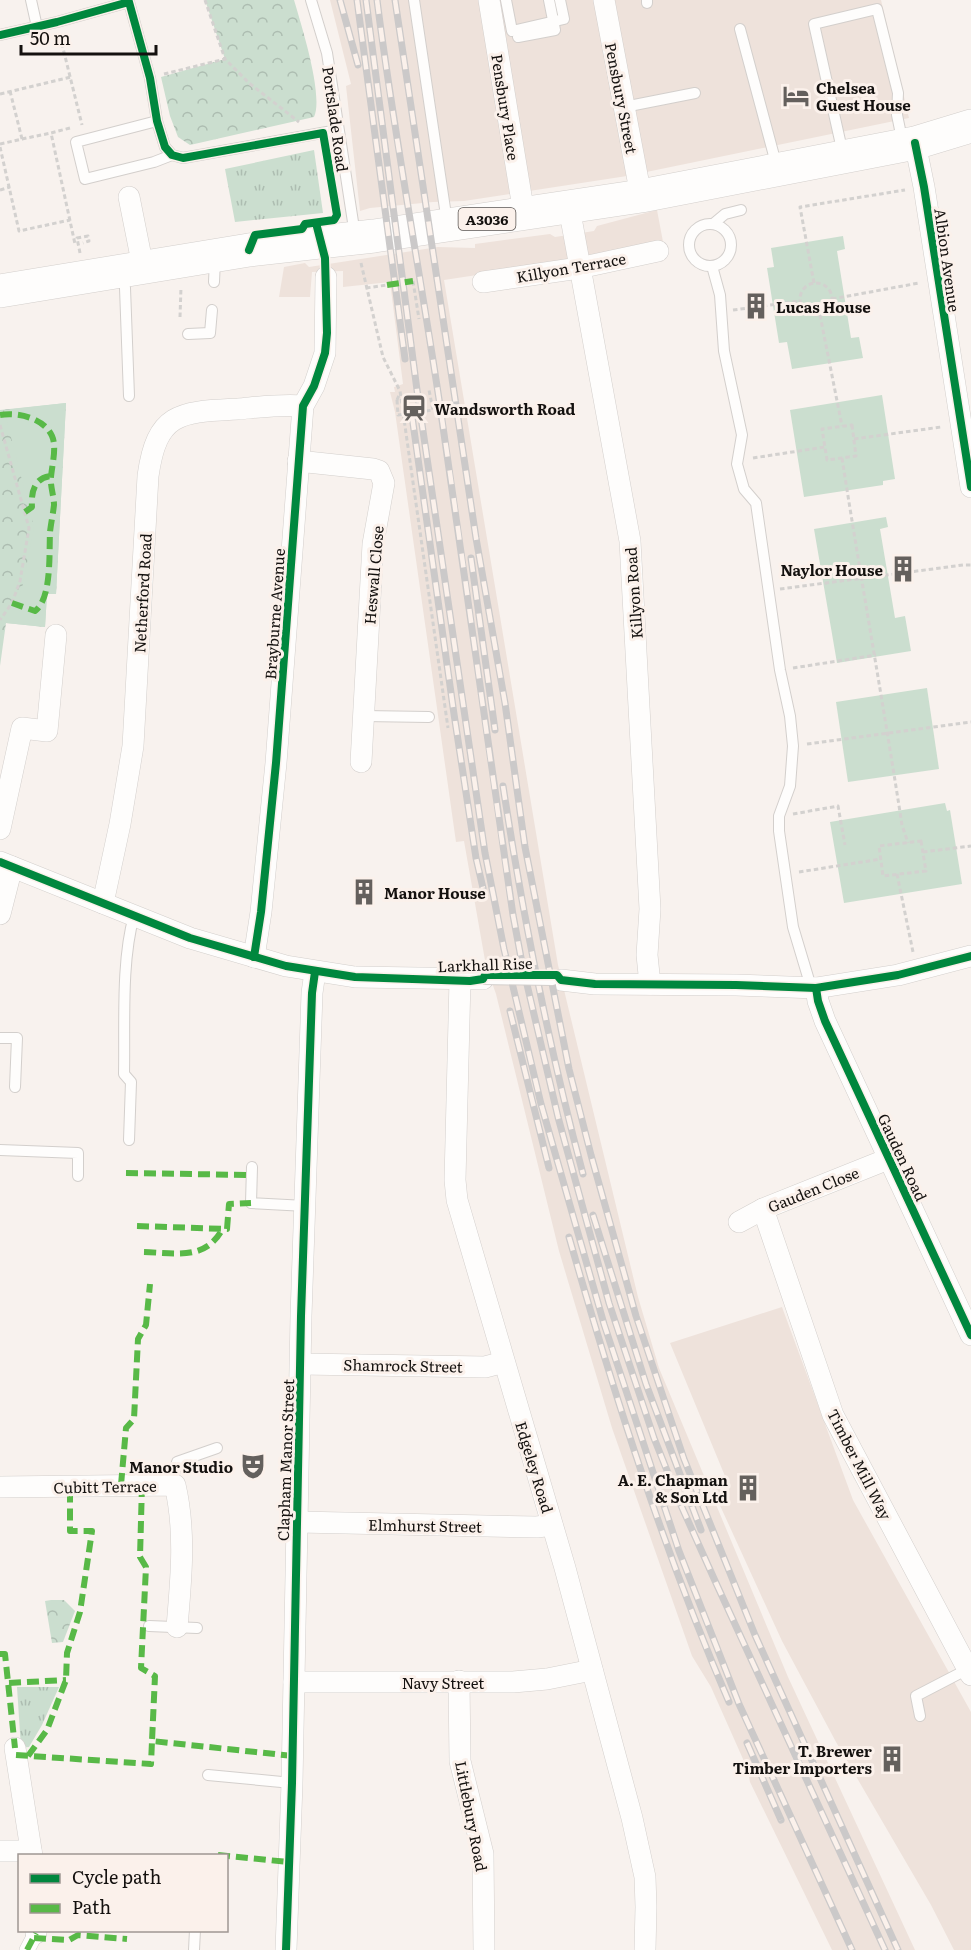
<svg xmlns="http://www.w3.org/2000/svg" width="971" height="1950" font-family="Literata,serif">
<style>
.built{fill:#eee2db}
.grass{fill:url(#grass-tufts)}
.park{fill:url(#park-crowns)}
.garden{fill:#cbdecf}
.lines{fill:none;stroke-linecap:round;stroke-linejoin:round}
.service-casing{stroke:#d3cfcc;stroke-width:12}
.pedestrian-casing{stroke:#d3cfcc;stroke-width:16}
.minor-casing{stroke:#d3cfcc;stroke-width:22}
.primary-casing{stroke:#d3cfcc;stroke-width:34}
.path{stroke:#d3d1cf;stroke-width:3;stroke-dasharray:4.5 3;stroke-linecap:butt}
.service{stroke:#fefdfc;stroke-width:10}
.pedestrian{stroke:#fefdfc;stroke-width:15}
.minor{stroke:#fefdfc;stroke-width:21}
.primary{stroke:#fefdfc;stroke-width:33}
.rail-casing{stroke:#cbc9c9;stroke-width:7}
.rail{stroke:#fbf1eb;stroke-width:4.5;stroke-dasharray:14;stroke-linecap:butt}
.service-bridge-casing{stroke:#d3cfcc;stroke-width:12;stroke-linecap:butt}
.path-bridge{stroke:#d3d1cf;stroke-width:3;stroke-dasharray:4.5 3;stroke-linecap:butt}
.service-bridge{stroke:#fefdfc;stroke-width:10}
.quiet{stroke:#58b947;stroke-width:6;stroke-dasharray:12 6;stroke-linecap:butt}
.cycleway-casing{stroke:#fbf1eb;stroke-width:11}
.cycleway{stroke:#00873e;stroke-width:8}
.labels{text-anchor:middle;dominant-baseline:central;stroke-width:6;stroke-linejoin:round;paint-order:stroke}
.shield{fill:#fbf1eb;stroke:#595451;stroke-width:1.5}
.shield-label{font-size:14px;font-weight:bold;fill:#14110f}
.poi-label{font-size:15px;font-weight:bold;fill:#14110f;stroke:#fbf1eb;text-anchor:start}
.street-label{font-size:15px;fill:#14110f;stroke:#fbf1eb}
</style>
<defs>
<pattern id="grass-tufts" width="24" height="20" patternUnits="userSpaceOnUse" patternTransform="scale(1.5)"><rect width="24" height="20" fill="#cbdecf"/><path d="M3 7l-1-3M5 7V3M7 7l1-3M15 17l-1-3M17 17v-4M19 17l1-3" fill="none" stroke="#adbdb1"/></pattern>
<pattern id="park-crowns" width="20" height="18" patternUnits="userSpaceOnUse" patternTransform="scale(1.5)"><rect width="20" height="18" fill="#cbdecf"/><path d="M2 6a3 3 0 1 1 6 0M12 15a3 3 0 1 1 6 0" fill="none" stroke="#adbdb1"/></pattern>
</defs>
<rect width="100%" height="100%" fill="#f8f2ee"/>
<g class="built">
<polygon points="330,0 881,0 909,118 627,176 464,201 433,202 370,208 360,211 346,86 351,84"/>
<polygon points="657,210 664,247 444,280 558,965 638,1297 659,1368 788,1677 915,1950 832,1950 750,1782 747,1768 711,1687 692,1656 612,1428 559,1251 496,994 486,966 464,841 456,842 395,412 390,392 395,392 394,387 403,384 390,282 343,287 343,271 312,272 310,297 279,297 284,267 305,263 309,267 438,247 475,248 475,244 550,234 555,237 594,231 597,226"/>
<polygon points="782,1307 853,1500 971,1712 971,1950 954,1950 931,1905 836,1742 782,1641 712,1488 727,1481 670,1343"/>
</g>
<g class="grass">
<polygon points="314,150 323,213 235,222 225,169"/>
<polygon points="17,1687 59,1687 42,1725 29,1747 21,1748"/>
</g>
<g class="park">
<path d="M205,0H294C301,24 324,96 314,117L190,145L178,137L170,116L161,77L225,59Z"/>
<polygon points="66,403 56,594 47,594 45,627 6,623 0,666 0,410"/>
<polygon points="51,1600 64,1600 75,1611 63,1642 52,1643 45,1601"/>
</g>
<g class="garden">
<polygon points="843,236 845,249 837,251 851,338 859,337 863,358 792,369 787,342 779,343 767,268 774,267 771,248"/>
<polygon points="882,395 895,479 883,481 883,485 804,497 790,410"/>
<polygon points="66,403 56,594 47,594 45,627 6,623 16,604 23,584 34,527 4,410"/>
<polygon points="886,517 888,527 880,529 895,618 905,616 911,651 837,663 814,529"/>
<polygon points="927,688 939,769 848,782 836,702"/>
<polygon points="945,803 947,811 950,810 962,884 844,903 830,822"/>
</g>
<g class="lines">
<g class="service-casing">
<g id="service">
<polyline points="31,0 37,27"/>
<polyline points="311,0 327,53 355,235"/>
<polyline points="414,0 447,222"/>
<polyline points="506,0 512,31 564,19 560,0"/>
<polyline points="647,0 647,3"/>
<polyline points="740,29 777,167"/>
<polyline points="0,35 57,22 129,2 150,78 157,121 165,147 172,155 183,158 338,130"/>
<polyline points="518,37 555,30 549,0"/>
<polyline points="624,107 695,93"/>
<polyline points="157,121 76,142 85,179 154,162 172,155"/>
<polyline points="843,154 814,24 877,9 898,93 897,115 903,144"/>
<circle cx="710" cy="245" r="21"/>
<polyline points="713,224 725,214 741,210"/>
<polyline points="712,266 720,295 724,351 742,435 737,464 744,489 756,503 780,670 790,716 793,746 790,786 779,816 779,831 793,927 811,987"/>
<polyline points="122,274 125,288 129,396"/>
<polyline points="214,282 215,259"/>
<polyline points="188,334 210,333 212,310"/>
<polyline points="364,716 429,717"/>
<polyline points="0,1038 17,1038 15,1087"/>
<path d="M129,1140L131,1082L124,1074C125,1026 121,961 134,916"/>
<polyline points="0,1150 78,1153 78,1176"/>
<polyline points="252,1167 251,1203 306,1206"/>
<polyline points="167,1484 175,1471 177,1462 217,1448"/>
<polyline points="149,1626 197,1628"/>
<polyline points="920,1716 916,1696 968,1669"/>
<polyline points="208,1775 292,1783"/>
<polyline points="194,1950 195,1930"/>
</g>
</g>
<g class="pedestrian-casing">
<polyline id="pedestrian" points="27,1950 36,1933"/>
</g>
<g class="minor-casing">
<g id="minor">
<polyline points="489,0 524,214"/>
<polyline points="604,0 641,196"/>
<polyline points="915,143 924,187 971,487"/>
<polyline points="129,197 143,267"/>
<polyline points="569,207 630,541 650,909 647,955 650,984"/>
<polyline points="483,282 579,268 658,251"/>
<polyline points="298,461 373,469 379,471 384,483 373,544 361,762"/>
<polyline points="0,829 22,728 47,731 56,635"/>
<polyline points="0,862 190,938 286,966 355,977 483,979"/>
<path d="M103,903L120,824L133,746L148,476C157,411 181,412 238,409C260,407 282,404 303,406"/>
<polyline points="0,914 12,867"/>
<polyline points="254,957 261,912 276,763 303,406 314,386 325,353 326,277"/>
<polyline points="460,980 455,1180 457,1200 565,1568 632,1818 645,1877 646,1907 645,1950"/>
<polyline points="561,980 595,984 736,985 816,988 898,975 971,956"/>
<polyline points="816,988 818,1001 825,1021 971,1335"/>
<polyline points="763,1209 833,1415 971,1675"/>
<polyline points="739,1222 763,1209 888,1159"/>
<polyline points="301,1364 485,1367 504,1362"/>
<path d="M0,1487L175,1485C186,1532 181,1580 177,1627"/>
<polyline points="298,1522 537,1527 552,1525"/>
<polyline points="459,1681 460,1761 483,1854 484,1950"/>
<polyline points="294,1682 513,1682 547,1679 592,1670"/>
<polyline points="15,1748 32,1856"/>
<polyline points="0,1851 31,1851"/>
<polyline points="36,1933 36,1930"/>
<polyline points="286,1950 292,1783 301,1316 312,993 315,972"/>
</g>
</g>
<g class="primary-casing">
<polyline id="primary" points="0,291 249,250 374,236 641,196 915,143 971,126"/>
</g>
<g class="path">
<polyline points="205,0 225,59"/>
<polyline points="60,36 82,125"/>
<polyline points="164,74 225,59 249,83 299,122"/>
<polyline points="0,94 71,77"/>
<polyline points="70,128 51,133 75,244"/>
<polyline points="22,139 51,133"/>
<polyline points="0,144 22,139 10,91"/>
<polyline points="0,147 19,231 70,220"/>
<polyline points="0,190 10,187"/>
<polyline points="80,253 77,238 88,236 89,241 83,243"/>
<polyline points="361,263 383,357 400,391 448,728"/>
<polyline points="413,281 419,319"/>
<circle cx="816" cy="299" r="16"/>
<polyline points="814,283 800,207 905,190"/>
<polyline points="366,288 387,285"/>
<polyline points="832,299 919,283"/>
<polyline points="733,310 800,301"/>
<polyline points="820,315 842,426"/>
<polyline points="180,317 181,287"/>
<polyline points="397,400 400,393"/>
<polyline points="426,411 433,410 429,390"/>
<polyline points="0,425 29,528 20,581 12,603 0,620"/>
<polygon points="852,425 856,456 827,460 822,429"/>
<polyline points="854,439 941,427"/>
<polyline points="753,458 825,447"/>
<path d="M842,458C861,580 883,702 902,825L908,843"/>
<polyline points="780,589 963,565 971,565"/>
<polyline points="793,668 876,655"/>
<polyline points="807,744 971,722"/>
<polyline points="793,814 838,806 845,845"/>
<polygon points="921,841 926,871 883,876 879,846"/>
<polyline points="923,852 971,846"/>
<polyline points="799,872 881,859"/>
<polyline points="897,874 913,952"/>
</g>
<use href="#service" class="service"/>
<use href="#pedestrian" class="pedestrian"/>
<use href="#minor" class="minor"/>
<use href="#primary" class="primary"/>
<g class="rail-casing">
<g id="rail">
<polyline points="340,0 358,65"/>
<polyline points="357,0 405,359"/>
<polyline points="366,0 417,390 485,853 504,949 541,1104 604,1324 679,1551 739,1704 852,1950"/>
<path d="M377,0C394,134 419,266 439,399C465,571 487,743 513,915L522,963L558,1117L609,1303L654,1438L680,1503L716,1583L885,1950"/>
<polyline points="395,0 476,538 505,703 525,847 569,1069 591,1155 636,1316 684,1459 755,1635 898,1950"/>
<polyline points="412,416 454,714 476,858 483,888"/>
<polyline points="471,558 495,730"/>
<path d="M503,786C523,917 549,1047 583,1174"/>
<polyline points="510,1011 549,1168"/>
<polyline points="593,1215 646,1384 701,1530"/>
<path d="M569,1237C614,1394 664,1552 729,1702"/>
<polyline points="747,1743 781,1820"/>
</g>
</g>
<use href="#rail" class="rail"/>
<g class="service-bridge-casing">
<polyline id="service-bridge" points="483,979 553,980"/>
</g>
<polyline class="path-bridge" points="397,400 398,415 426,411"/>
<use href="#service-bridge" class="service-bridge"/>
<g class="quiet">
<polyline points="387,285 413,281"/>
<path d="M0,415C18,412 44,418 52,436C57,447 52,465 51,477C50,486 54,496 54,505C53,514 51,523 50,532C49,552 52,599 35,611L12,603"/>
<path d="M25,512L32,507C31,492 34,478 51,476"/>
<polyline points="126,1173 251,1175"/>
<polyline points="137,1226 227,1229 229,1204 251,1203"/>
<path d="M144,1252C176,1253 206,1261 223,1228"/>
<polyline points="121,1485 126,1428 134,1419 138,1339 146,1325 150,1284"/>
<polyline points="142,1485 140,1557 146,1567 141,1668 155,1676 152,1741"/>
<polyline points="0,1654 5,1654 15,1748"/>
<polyline points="9,1683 66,1680"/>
<polyline points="16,1755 151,1764 152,1741 293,1756"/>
<polyline points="28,1756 47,1730 66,1680 67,1653 80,1612 92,1531 70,1531 70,1486"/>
<polyline points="218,1855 288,1862"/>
<polyline points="34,1938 69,1940 78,1935 127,1939"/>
<polyline points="27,1950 36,1933"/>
</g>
<g class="cycleway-casing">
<g id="cycleway">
<polyline points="0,35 57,22 129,2 150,78 157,121 165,147 172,155 183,158 323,133 337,215 334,220 305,224 302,229 255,235 249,250"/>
<polyline points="915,143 924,187 971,487"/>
<polyline points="0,862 190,938 286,966 355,977 470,981 483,979 485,975 557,975 561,980 595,984 736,985 816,988 898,975 971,956"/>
<polyline points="254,957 261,912 276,763 303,406 314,386 325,353 327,333 325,258 316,223"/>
<polyline points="816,988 818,1001 825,1021 971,1335"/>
<polyline points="286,1950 292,1783 301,1316 312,993 315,972"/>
</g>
</g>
<use href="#cycleway" class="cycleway"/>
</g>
<defs>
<g id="hotel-bare" transform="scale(2.07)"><path d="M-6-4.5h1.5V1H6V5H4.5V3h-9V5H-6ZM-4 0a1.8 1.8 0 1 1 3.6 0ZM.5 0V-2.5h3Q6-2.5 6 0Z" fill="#64605d" stroke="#fbf1eb" stroke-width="2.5" paint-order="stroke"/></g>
<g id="building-bare" transform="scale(2.07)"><path d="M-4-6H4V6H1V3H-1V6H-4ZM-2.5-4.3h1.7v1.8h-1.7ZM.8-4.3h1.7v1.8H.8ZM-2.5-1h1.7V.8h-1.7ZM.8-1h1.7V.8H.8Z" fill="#64605d" stroke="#fbf1eb" stroke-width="2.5" paint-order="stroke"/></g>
<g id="station-bare" transform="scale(2.07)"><path d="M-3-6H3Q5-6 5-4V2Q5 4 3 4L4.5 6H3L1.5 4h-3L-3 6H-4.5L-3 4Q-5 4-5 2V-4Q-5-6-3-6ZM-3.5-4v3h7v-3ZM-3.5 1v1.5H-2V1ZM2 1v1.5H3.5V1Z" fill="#64605d" stroke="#fbf1eb" stroke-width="2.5" paint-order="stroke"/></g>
<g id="theatre-bare" transform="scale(2.07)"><path d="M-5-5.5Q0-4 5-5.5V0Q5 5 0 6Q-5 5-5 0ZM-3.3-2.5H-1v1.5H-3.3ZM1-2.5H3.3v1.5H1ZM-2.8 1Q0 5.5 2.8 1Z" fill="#64605d" stroke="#fbf1eb" stroke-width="2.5" paint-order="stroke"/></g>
</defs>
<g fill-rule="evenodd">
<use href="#hotel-bare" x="796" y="96"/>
<use href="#building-bare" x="756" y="306"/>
<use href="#station-bare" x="414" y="408"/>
<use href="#building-bare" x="903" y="569"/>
<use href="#building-bare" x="364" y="892"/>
<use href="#theatre-bare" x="253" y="1466"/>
<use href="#building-bare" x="748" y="1488"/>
<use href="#building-bare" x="892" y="1759"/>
</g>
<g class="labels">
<rect class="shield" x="458.5" y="208" width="57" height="22" rx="4.5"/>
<g class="shield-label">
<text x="487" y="219">A3036</text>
</g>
<g class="poi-label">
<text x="816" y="87">Chelsea<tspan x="816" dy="17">Guest House</tspan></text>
<text x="776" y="306">Lucas House</text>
<text x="434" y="408">Wandsworth Road</text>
<text x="883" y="569" text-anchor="end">Naylor House</text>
<text x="384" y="892">Manor House</text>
<text x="233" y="1466" text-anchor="end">Manor Studio</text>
<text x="728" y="1479" text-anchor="end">A. E. Chapman<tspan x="728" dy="17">&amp; Son Ltd</tspan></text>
<text x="872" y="1750" text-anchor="end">T. Brewer<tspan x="872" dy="17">Timber Importers</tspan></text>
</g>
<g class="street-label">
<text transform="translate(622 98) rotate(79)">Pensbury Street</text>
<text transform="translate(506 107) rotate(81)">Pensbury Place</text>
<text transform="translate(336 119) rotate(82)">Portslade Road</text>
<text transform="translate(948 260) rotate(82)">Albion Avenue</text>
<text transform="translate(571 267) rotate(-10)">Killyon Terrace</text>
<text transform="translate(373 575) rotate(-85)">Heswall Close</text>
<text transform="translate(142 593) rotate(-87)">Netherford Road</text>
<text transform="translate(633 593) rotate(-94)">Killyon Road</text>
<text transform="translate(274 614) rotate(-86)">Brayburne Avenue</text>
<text transform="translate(485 964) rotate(-2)">Larkhall Rise</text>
<text transform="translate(903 1157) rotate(65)">Gauden Road</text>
<text transform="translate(813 1189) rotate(-22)">Gauden Close</text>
<text transform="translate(403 1365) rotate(1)">Shamrock Street</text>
<text transform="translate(285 1460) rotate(-88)">Clapham Manor Street</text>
<text transform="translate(860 1464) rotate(63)">Timber Mill Way</text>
<text transform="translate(535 1467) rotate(73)">Edgeley Road</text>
<text transform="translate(105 1486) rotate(-1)">Cubitt Terrace</text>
<text transform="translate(425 1525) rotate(1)">Elmhurst Street</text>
<text x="443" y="1682">Navy Street</text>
<text transform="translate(472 1816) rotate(79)">Littlebury Road</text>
</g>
</g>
<rect x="18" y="1854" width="210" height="78" fill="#fbf1eb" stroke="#9f9793" stroke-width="1.5"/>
<rect x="30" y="1874" width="30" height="9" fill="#00873e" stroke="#9f9793" stroke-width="1.5"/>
<text x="72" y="1884" font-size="18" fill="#14110f">Cycle path</text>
<rect x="30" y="1904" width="30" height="9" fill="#58b947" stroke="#9f9793" stroke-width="1.5"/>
<text x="72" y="1914" font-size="18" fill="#14110f">Path</text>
<path d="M21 45v9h135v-9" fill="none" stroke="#14110f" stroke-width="3"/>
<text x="30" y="45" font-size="18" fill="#14110f" stroke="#fbf1eb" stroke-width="4.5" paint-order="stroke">50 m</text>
</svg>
